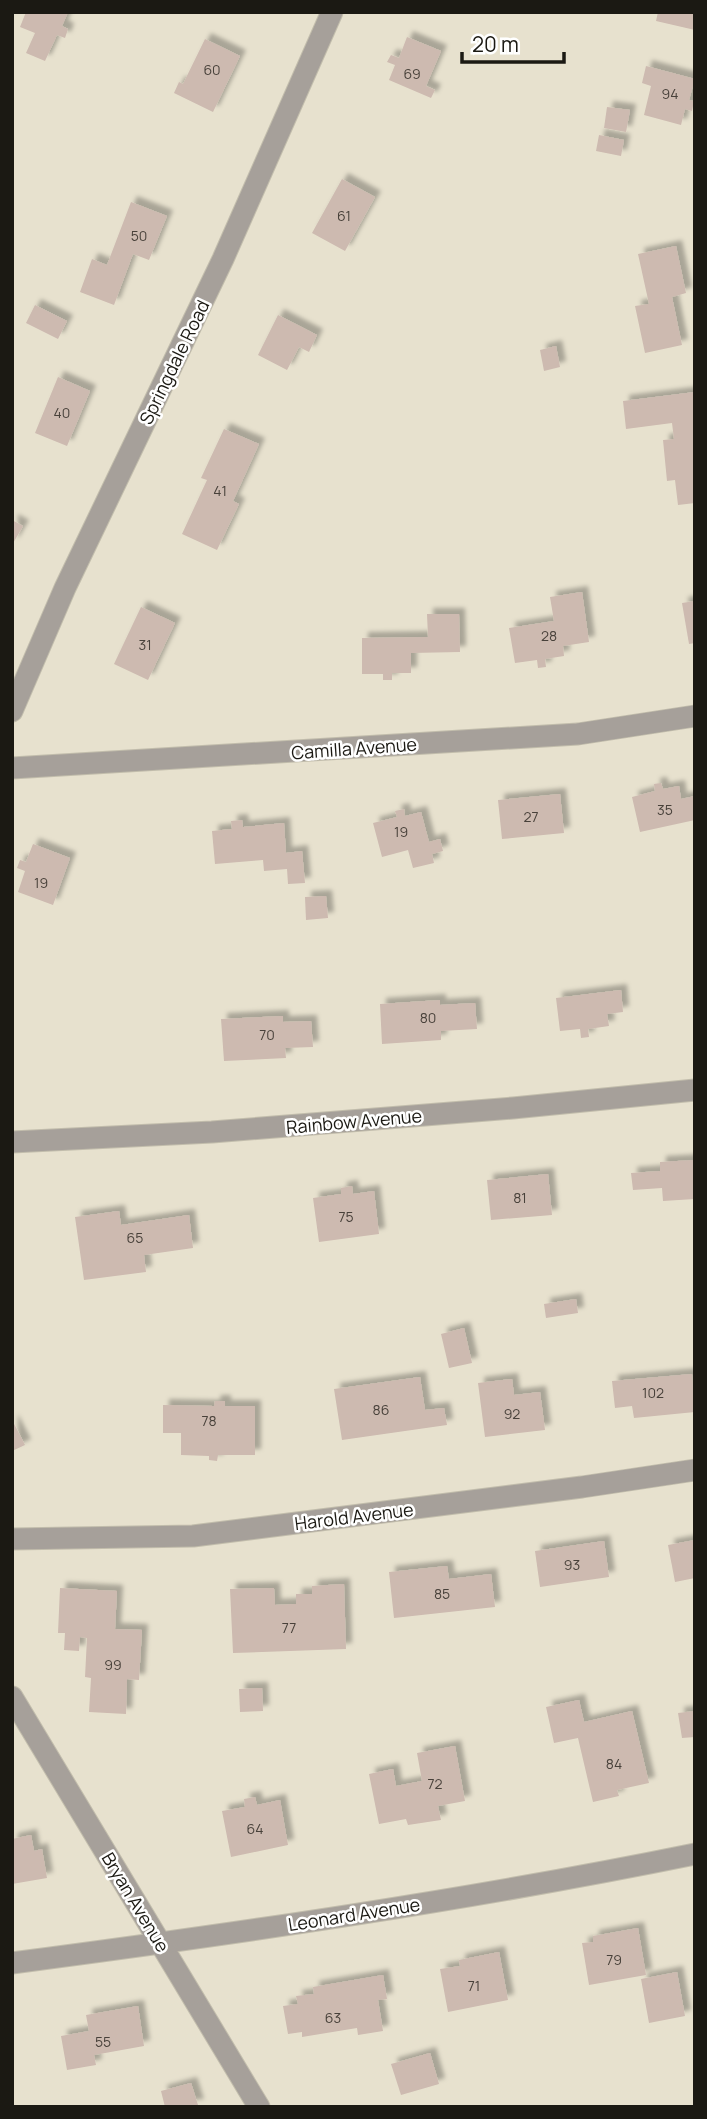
<svg xmlns="http://www.w3.org/2000/svg" width="707" height="2119" font-family="Manrope,sans-serif">
<style>
.building{fill:#cdbab0;filter:url(#shadow)}
.lines{fill:none;stroke-linecap:round;stroke-linejoin:round}
.street-casing{stroke:#c2bdac;stroke-width:23}
.street{stroke:#a6a09a;stroke-width:21}
.labels{text-anchor:middle;dominant-baseline:central;stroke-width:5;stroke-linejoin:round;paint-order:stroke}
.number-label{font-size:14px;fill:#48413a}
.street-label{font-size:18px;fill:#1b1913;stroke:#fff}
</style>
<defs>
<filter id="shadow"><feDropShadow dx="6" dy="-6" stdDeviation="2" flood-color="#0004"/></filter>
</defs>
<rect width="100%" height="100%" fill="#e7e1ce"/>
<g class="building">
<polygon points="26,12 68,12 62,26 68,29 65,38 57,35 45,61 26,53 35,33 20,27"/>
<polygon points="658,12 695,12 695,30 656,21"/>
<polygon points="407,37 441,51 426,86 435,90 431,98 389,80 395,65 387,62 391,55 399,58"/>
<polygon points="205,39 240,56 213,112 174,93 179,82 183,84"/>
<polygon points="646,66 695,79 689,100 694,101 692,111 685,109 681,125 644,115 651,86 642,83"/>
<polygon points="607,107 630,110 626,132 604,128"/>
<polygon points="599,135 624,140 621,156 596,151"/>
<polygon points="342,179 375,197 345,251 312,233"/>
<polygon points="131,202 167,216 149,260 133,254 114,305 80,292 92,259 107,265"/>
<polygon points="676,246 686,293 672,297 682,345 645,353 635,306 649,304 638,254"/>
<polygon points="35,305 67,321 58,339 26,323"/>
<polygon points="278,315 317,335 309,352 299,347 287,370 258,355"/>
<polygon points="556,346 560,367 544,371 540,350"/>
<polygon points="58,377 90,391 67,446 35,433"/>
<polygon points="695,392 695,503 678,505 675,480 667,481 663,440 674,439 672,423 626,429 623,401"/>
<polygon points="224,429 259,444 233,501 239,504 217,550 182,534 207,480 201,478"/>
<polygon points="12,520 23,526 12,545"/>
<polygon points="582,592 589,642 563,646 564,656 545,659 546,667 538,668 537,660 515,663 509,628 554,621 550,597"/>
<polygon points="695,601 695,643 689,644 682,603"/>
<polygon points="141,607 175,623 148,680 114,664"/>
<polygon points="427,614 459,614 460,652 411,653 411,673 392,673 392,680 383,680 383,674 362,674 362,638 428,637"/>
<polygon points="661,783 663,789 679,786 681,799 695,796 695,820 640,832 632,797 655,791 654,784"/>
<polygon points="560,794 564,833 502,839 498,800"/>
<polygon points="404,809 405,816 421,812 429,842 440,839 443,851 432,854 434,863 413,868 408,850 382,857 373,823 397,817 395,811"/>
<polygon points="242,820 243,827 284,823 286,853 302,851 305,883 288,884 287,869 264,871 263,860 215,864 212,831 232,829 231,821"/>
<polygon points="33,844 70,858 53,905 18,892 25,871 17,868 20,860 26,862"/>
<polygon points="326,896 328,918 306,920 305,897"/>
<polygon points="621,990 623,1012 607,1014 609,1026 588,1029 589,1037 581,1038 580,1029 560,1031 556,998"/>
<polygon points="440,1000 440,1005 475,1003 477,1029 441,1031 441,1040 382,1044 380,1004"/>
<polygon points="283,1016 283,1022 311,1021 313,1047 285,1048 286,1058 224,1061 221,1019"/>
<polygon points="695,1160 695,1199 663,1201 662,1188 633,1190 631,1173 660,1171 660,1162"/>
<polygon points="548,1174 552,1215 491,1220 487,1180"/>
<polygon points="352,1186 353,1194 374,1191 379,1234 319,1242 313,1198 341,1194 341,1188"/>
<polygon points="119,1211 121,1225 189,1215 193,1248 144,1255 146,1272 84,1280 75,1217"/>
<polygon points="576,1299 578,1313 546,1318 544,1304"/>
<polygon points="464,1328 472,1363 449,1368 441,1334"/>
<polygon points="692,1374 695,1412 634,1418 632,1406 615,1408 612,1381"/>
<polygon points="420,1377 425,1410 444,1408 447,1425 342,1440 334,1389"/>
<polygon points="512,1379 514,1395 540,1392 545,1430 485,1437 478,1383"/>
<polygon points="215,1401 225,1401 225,1406 255,1406 255,1455 218,1455 217,1461 209,1460 209,1456 181,1455 181,1433 163,1433 163,1405 214,1406"/>
<polygon points="12,1420 25,1445 12,1451"/>
<polygon points="695,1540 695,1578 675,1582 668,1545"/>
<polygon points="604,1541 609,1577 540,1587 535,1551"/>
<polygon points="447,1566 449,1579 491,1574 495,1607 394,1618 389,1572"/>
<polygon points="344,1584 346,1649 233,1653 230,1589 274,1588 275,1605 296,1604 296,1594 312,1594 312,1586"/>
<polygon points="60,1588 117,1591 115,1629 142,1630 139,1680 127,1679 126,1714 89,1712 91,1678 85,1677 87,1638 80,1637 79,1651 64,1650 65,1633 58,1633"/>
<polygon points="262,1688 263,1711 240,1712 239,1689"/>
<polygon points="579,1700 584,1722 632,1711 649,1783 617,1790 619,1796 593,1802 578,1738 554,1743 546,1707"/>
<polygon points="695,1711 695,1737 682,1738 678,1713"/>
<polygon points="455,1746 465,1801 438,1806 441,1820 408,1825 406,1819 379,1824 369,1774 393,1769 396,1786 422,1781 417,1753"/>
<polygon points="255,1797 257,1805 280,1800 288,1845 231,1857 222,1811 245,1807 244,1799"/>
<polygon points="31,1835 34,1851 42,1849 47,1878 12,1884 12,1839"/>
<polygon points="638,1928 646,1975 589,1985 582,1943 593,1942 593,1936"/>
<polygon points="499,1952 508,2000 448,2012 440,1969 460,1966 459,1960"/>
<polygon points="677,1972 685,2016 649,2023 641,1979"/>
<polygon points="383,1975 387,1999 378,2000 383,2031 358,2035 357,2028 302,2037 302,2032 288,2034 283,2006 298,2004 296,1996 314,1994 313,1987"/>
<polygon points="138,2006 144,2046 94,2055 96,2065 67,2070 61,2036 89,2031 86,2015"/>
<polygon points="430,2053 439,2084 401,2095 391,2064"/>
<polygon points="191,2083 198,2105 165,2107 161,2091"/>
</g>
<g class="lines">
<g class="street-casing">
<g id="street">
<polyline points="12,711 65,588 223,259 332,12"/>
<polyline points="12,768 578,734 695,716"/>
<polyline points="12,1142 212,1132 513,1108 695,1090"/>
<polyline points="12,1539 193,1536 582,1487 695,1470"/>
<polyline points="12,1697 259,2107"/>
<path d="M12,1963C241,1933 469,1900 695,1854"/>
</g>
</g>
<use href="#street" class="street"/>
</g>
<g class="labels">
<g class="number-label">
<text x="212" y="69">60</text>
<text x="412" y="73">69</text>
<text x="670" y="93">94</text>
<text x="344" y="215">61</text>
<text x="139" y="235">50</text>
<text x="62" y="412">40</text>
<text x="220" y="490">41</text>
<text x="549" y="635">28</text>
<text x="145" y="644">31</text>
<text x="665" y="809">35</text>
<text x="531" y="816">27</text>
<text x="401" y="831">19</text>
<text x="41" y="882">19</text>
<text x="428" y="1017">80</text>
<text x="267" y="1034">70</text>
<text x="520" y="1197">81</text>
<text x="346" y="1216">75</text>
<text x="135" y="1237">65</text>
<text x="653" y="1392">102</text>
<text x="381" y="1409">86</text>
<text x="512" y="1413">92</text>
<text x="209" y="1420">78</text>
<text x="572" y="1564">93</text>
<text x="442" y="1593">85</text>
<text x="289" y="1627">77</text>
<text x="113" y="1664">99</text>
<text x="614" y="1763">84</text>
<text x="435" y="1783">72</text>
<text x="255" y="1828">64</text>
<text x="614" y="1959">79</text>
<text x="474" y="1985">71</text>
<text x="333" y="2017">63</text>
<text x="103" y="2041">55</text>
</g>
<g class="street-label">
<text transform="translate(174 362) rotate(-64)">Springdale Road</text>
<text transform="translate(354 748) rotate(-4)">Camilla Avenue</text>
<text transform="translate(354 1121) rotate(-5)">Rainbow Avenue</text>
<text transform="translate(354 1516) rotate(-7)">Harold Avenue</text>
<text transform="translate(136 1902) rotate(59)">Bryan Avenue</text>
<text transform="translate(354 1914) rotate(-9)">Leonard Avenue</text>
</g>
</g>
<rect width="707" height="2119" fill="none" stroke="#1b1913" stroke-width="28"/>
<path d="M462 52v10h102v-10" fill="none" stroke="#1b1913" stroke-width="3.5"/>
<text x="472" y="52" font-size="21" fill="#1b1913" stroke="#ffffff" stroke-width="5" paint-order="stroke">20 m</text>
</svg>
